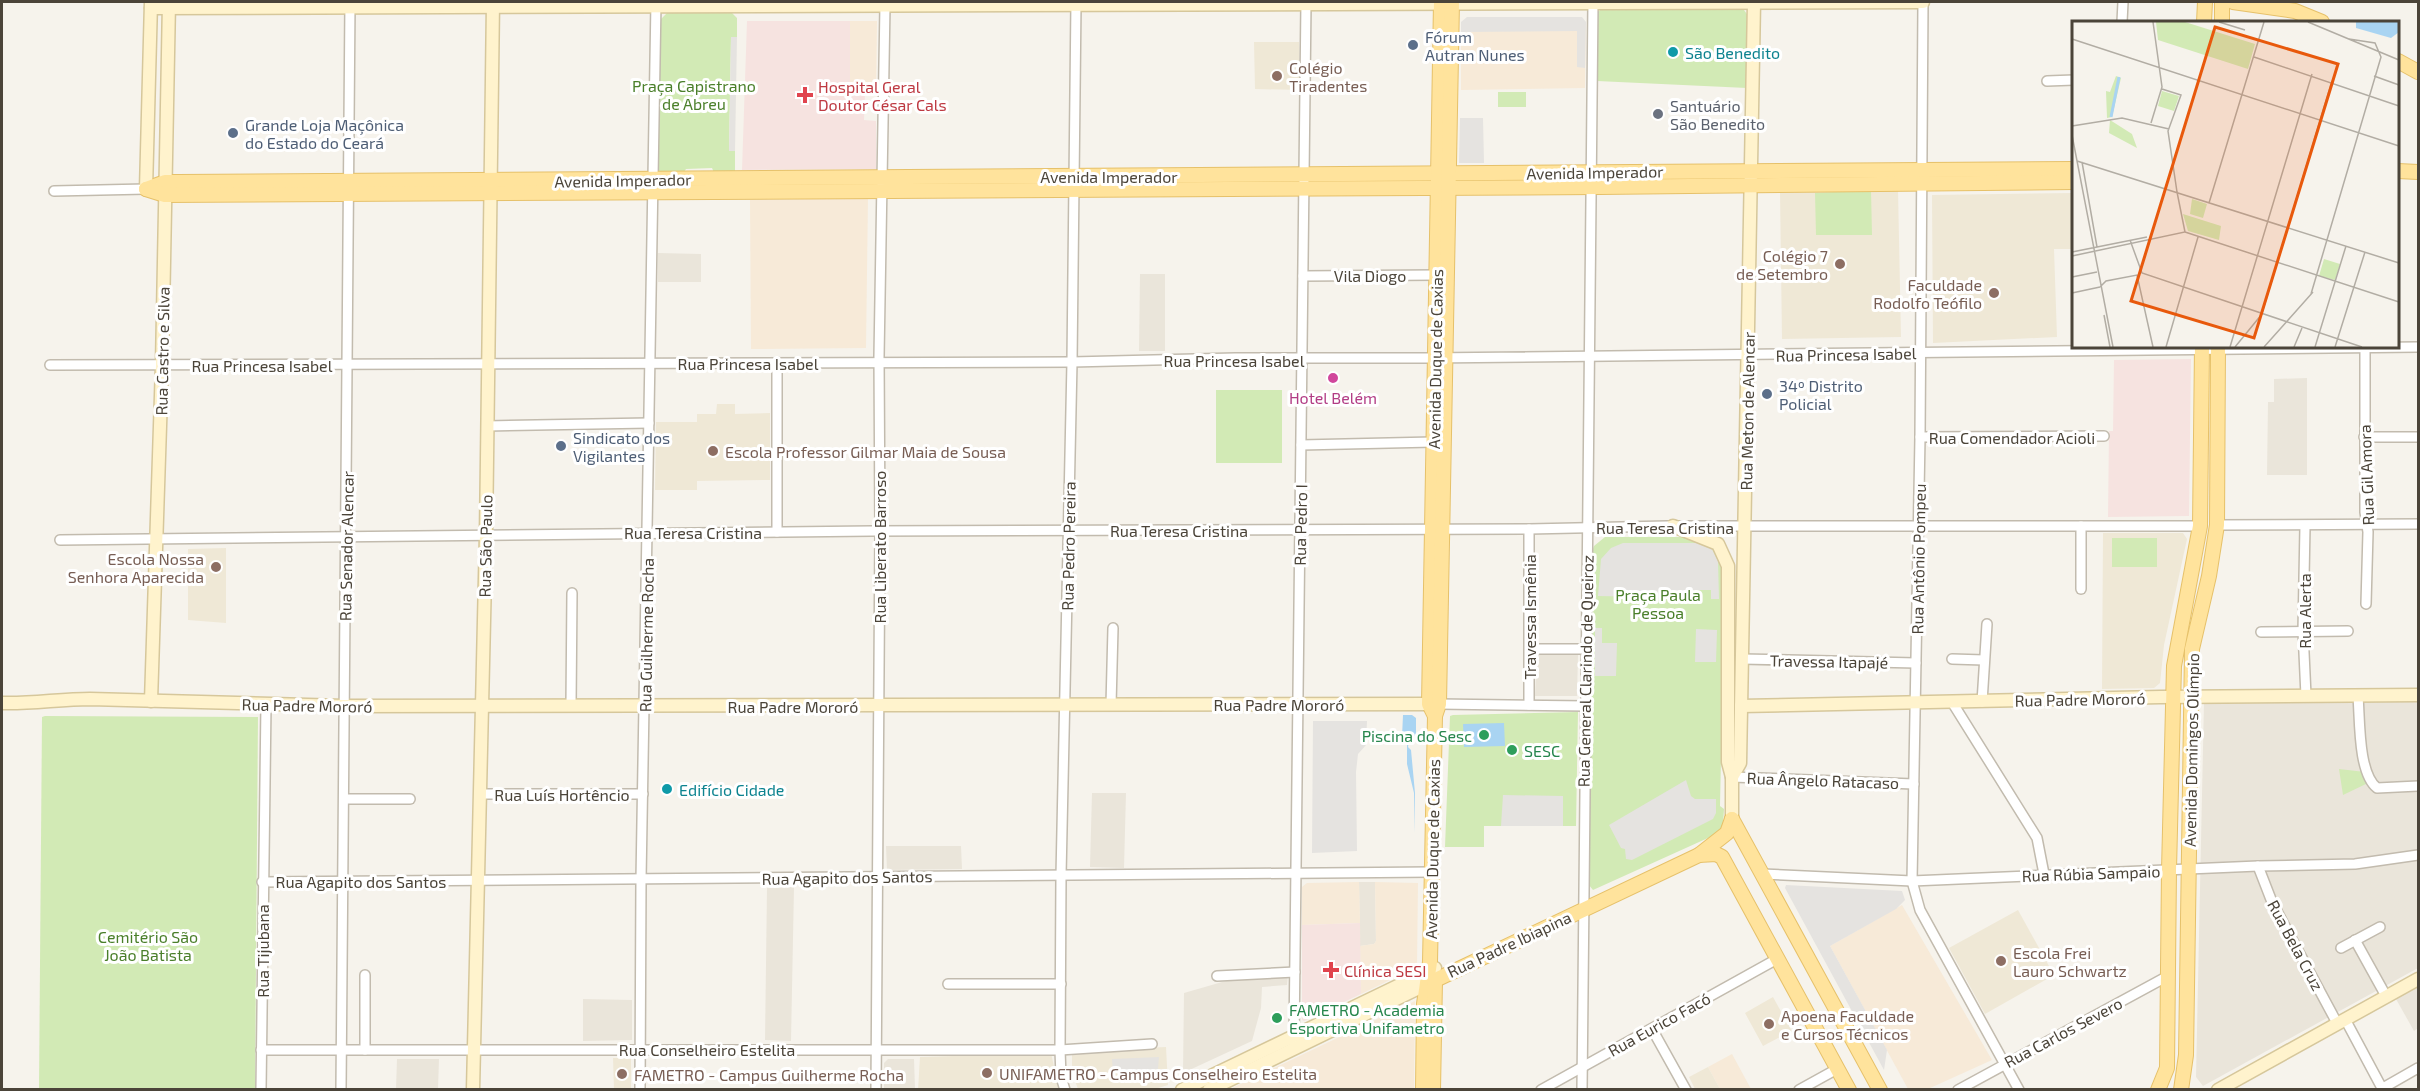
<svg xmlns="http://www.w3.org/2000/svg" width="2420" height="1091" font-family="'Exo 2',sans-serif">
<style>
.residential{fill:#eae5da}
.commercial{fill:#f7ead8}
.education{fill:#efe8d6}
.medical{fill:#f6e3e0}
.green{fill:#d2eab5}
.parking{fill:#e5e3e0}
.water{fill:#a9d4f2}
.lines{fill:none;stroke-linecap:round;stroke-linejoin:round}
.street-casing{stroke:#c2bbae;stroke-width:12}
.secondary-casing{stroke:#d6c79b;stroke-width:15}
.primary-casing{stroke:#e6c16a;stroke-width:16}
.street{stroke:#fff;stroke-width:9}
.secondary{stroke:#fff3cd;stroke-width:12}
.primary{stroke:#ffe39c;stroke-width:14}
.service-dot{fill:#5c6f8a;stroke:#fff;stroke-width:2}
.culture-dot{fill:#0f9aa8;stroke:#fff;stroke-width:2}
.education-dot{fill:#8d6e63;stroke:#fff;stroke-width:2}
.health-dot{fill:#e0444e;stroke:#fff;stroke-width:2}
.worship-dot{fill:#6b7280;stroke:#fff;stroke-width:2}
.hotel-dot{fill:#d1479c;stroke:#fff;stroke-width:2}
.leisure-dot{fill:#2e9e5b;stroke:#fff;stroke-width:2}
.labels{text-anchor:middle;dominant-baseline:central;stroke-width:6;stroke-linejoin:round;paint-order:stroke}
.service-label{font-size:16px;fill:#4e5e75;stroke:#fff;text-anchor:start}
.culture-label{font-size:16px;fill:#0d838f;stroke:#fff;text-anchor:start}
.education-label{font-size:16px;fill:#785e54;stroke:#fff;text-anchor:start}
.park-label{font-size:16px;fill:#4a7f2a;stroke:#fff}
.health-label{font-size:16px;fill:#be3a42;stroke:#fff;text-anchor:start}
.worship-label{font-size:16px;fill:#5b616d;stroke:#fff;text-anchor:start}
.street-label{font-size:16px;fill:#4b4439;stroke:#fff}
.hotel-label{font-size:16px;fill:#b23c85;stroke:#fff}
.leisure-label{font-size:16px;fill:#27864d;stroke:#fff;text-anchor:start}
.inset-river{fill:none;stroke:#a9d4f2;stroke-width:3}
.inset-road{fill:none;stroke:#b2ada4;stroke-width:1.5}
.view{fill:#e8590c;fill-opacity:0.15;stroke:#e8590c;stroke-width:3}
.inset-edge{fill:none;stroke:#4b4439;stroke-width:3}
</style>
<rect width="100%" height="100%" fill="#f6f3ec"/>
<g class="residential">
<polygon points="658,253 701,254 701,282 658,282"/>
<polygon points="1140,274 1165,274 1165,351 1139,351"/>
<polygon points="2307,378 2307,475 2267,475 2268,402 2274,402 2274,379"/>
<polygon points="1537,653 1574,653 1578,655 1577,696 1535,696"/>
<polygon points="2418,699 2418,968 2203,1086 2196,1077 2204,701"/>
<polygon points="1092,793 1126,793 1124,868 1090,867"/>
<polygon points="886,846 961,846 962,869 887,870"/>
<polygon points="1359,882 1375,882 1376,941 1374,944 1360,946"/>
<polygon points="794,887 791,1041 765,1040 767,888"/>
<polygon points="1288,975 1287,985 1262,987 1261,1008 1252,1041 1183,1073 1184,993 1236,978"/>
<polygon points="2418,987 2418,1028 2414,1031 2396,999"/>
<polygon points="583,999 632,1000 632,1040 583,1041"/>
<polygon points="397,1059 439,1059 438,1089 396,1089"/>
<polygon points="888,1059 914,1059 915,1089 884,1089 884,1063"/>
</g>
<g class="commercial">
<polygon points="850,21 877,21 876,94 850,94"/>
<polygon points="1461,22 1586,22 1585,88 1461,90"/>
<polygon points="868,198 866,348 751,349 750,200"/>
<polygon points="1359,882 1360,923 1302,925 1302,887 1307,883"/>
<polygon points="1375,882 1418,883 1417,967 1361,994 1360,946 1374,944 1376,941"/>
<polygon points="1902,905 1992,1060 1928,1089 1908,1089 1830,946"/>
<polygon points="1415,1001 1414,1089 1230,1089"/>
<polygon points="1732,1054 1751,1089 1720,1089 1708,1067"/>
</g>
<g class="education">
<polygon points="1254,42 1299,42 1300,90 1255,89"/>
<polygon points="1898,190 1901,337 1782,339 1780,191"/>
<polygon points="2073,193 2073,249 2054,249 2057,337 1933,343 1932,195"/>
<polygon points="717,404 735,404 735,414 770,413 770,480 697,481 697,490 655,490 656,422 697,422 697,414 716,414"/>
<polygon points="2103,533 2183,533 2187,539 2164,645 2160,683 2154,688 2102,689"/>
<polygon points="226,548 226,623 188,620 188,549"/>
<polygon points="2018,910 2054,975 1985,1014 1949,948"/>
<polygon points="1773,997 1794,1035 1786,1038 1780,1037 1763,1046 1745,1013"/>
<polygon points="1166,1047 1168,1085 1155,1089 1078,1089 1072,1072 1072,1051"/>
<polygon points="1051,1053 1059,1089 918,1090 920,1057"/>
<polygon points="613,1058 631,1058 631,1089 614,1089"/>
<polygon points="1708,1067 1720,1089 1695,1089 1689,1077"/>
</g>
<g class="medical">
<polygon points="747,21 850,21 850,94 865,94 864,120 876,121 876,169 742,170"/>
<polygon points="2191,359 2189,516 2108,517 2109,431 2113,431 2114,360"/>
<polygon points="1360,923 1361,994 1304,1021 1302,1020 1302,925"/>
</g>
<g class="green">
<polygon points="1600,10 1744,10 1749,17 1747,88 1597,81 1598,12"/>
<polygon points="667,13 732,13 737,18 737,37 731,37 729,151 735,151 735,172 715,175 712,168 686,169 682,175 659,172 657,169 660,20"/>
<rect x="1498" y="92" width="28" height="15"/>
<polygon points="1871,190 1872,235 1816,235 1815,193"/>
<rect x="1216" y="390" width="66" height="73"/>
<polygon points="1605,537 1695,537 1715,547 1725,570 1720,806 1724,809 1723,825 1719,833 1593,890 1589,885 1591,554 1594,546"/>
<rect x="2112" y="538" width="45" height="29"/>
<polygon points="1578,712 1576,826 1484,826 1484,847 1445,847 1450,716 1453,715"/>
<polygon points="45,716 258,717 255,1089 39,1089 42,717"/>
<polygon points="2339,769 2365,772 2368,783 2343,795"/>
</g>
<g class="parking">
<polygon points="1467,17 1582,17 1586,22 1585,68 1577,67 1577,31 1461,32 1461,22"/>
<polygon points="731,37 737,37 735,151 729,151"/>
<polygon points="1460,118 1483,118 1484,163 1459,163"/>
<polygon points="1623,543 1703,543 1712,549 1718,561 1719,599 1711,599 1711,590 1694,590 1694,598 1598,596 1601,559 1611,548"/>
<polygon points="1595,628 1602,628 1602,643 1617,643 1616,676 1595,676"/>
<polygon points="1696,629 1717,630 1716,662 1695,662"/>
<polygon points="1313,721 1367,721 1366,745 1358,754 1356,772 1357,851 1312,853"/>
<polygon points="1686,780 1691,796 1695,799 1716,799 1716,813 1713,819 1632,860 1626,859 1625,849 1621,848 1609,825"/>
<polygon points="1503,795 1563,796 1563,826 1501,826"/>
<polygon points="1786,885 1902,891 1905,900 1896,909 1830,946 1887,1050 1884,1070 1785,888"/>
<polygon points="1159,1057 1158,1069 1113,1073 1112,1059"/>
</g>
<g class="water">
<polygon points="1403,715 1412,715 1416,718 1416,735 1409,741 1408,747 1411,750 1415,793 1414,833 1414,793 1407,764 1407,741 1402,737"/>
<polygon points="1504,723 1505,746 1464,747 1463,724"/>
</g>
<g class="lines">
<g class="street-casing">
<g id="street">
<polyline points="1923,2 1920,437 1912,881 1920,910 2019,1090"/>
<polyline points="2122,22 2123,2"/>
<polyline points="2047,81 2074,80"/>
<polyline points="54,191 146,189"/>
<polyline points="1303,276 1436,275"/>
<polyline points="2365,346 2365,512 2368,532 2366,604"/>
<polyline points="50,365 1072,362 1235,358 1427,358 2418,347"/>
<polyline points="487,426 649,423"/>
<polyline points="1920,437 2104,436"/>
<polyline points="2364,437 2418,437"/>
<polyline points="1301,445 1433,442"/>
<polyline points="2217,525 2418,524"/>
<polyline points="2305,526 2303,631 2306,696"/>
<polyline points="1529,529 1529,705"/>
<polyline points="777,532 777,362"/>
<polyline points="60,540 872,531 1529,529 1667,526 2200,526"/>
<polyline points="2081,589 2081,526"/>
<polyline points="2261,632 2348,631"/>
<polyline points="1530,649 1586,649"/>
<polyline points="1742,659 1916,663"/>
<polyline points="1952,659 1984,660"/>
<path d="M2358,696C2360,720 2358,773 2377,788L2418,786"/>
<polyline points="1952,702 2037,838 2044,874"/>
<polyline points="1982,702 1987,624"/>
<polyline points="1439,704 1586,706"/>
<polyline points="571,705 572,593"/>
<polyline points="1111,705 1113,628"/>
<polyline points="1732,777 1914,784"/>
<polyline points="480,794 643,794"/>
<polyline points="345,799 410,799"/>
<polyline points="2258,866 2272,902 2337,1023"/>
<polyline points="1762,874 1912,881 2258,866 2355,864 2418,855"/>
<polyline points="262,882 1432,872"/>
<polyline points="2355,940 2386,996"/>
<polyline points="2341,948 2380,927"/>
<polyline points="1217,976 1295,972"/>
<polyline points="948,984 1061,984"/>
<polyline points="2345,1019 2383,1090"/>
<polyline points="1652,1029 1686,1090"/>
<polyline points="1294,1040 1306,2"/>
<polyline points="261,1050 1060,1050 1152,1044"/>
<polyline points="365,1050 365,975"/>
<polyline points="2383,1088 2418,1068"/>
<polyline points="261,1090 266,704"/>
<polyline points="341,1090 350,2"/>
<polyline points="640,1090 641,880 656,2"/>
<polyline points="876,1090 880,531 879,357 885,5"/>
<polyline points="1065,1090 1061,1077 1060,1050 1061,876 1072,362 1076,2"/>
<polyline points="1541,1090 1777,959"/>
<polyline points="1582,1090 1593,2"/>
<polyline points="1799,1090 1837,1069"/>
<polyline points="1958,1090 2168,976"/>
</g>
</g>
<g class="secondary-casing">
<g id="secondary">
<polyline points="151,8 1923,2"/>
<polyline points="146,189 151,2"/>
<polyline points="1673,526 1718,544 1728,566 1728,762 1732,777"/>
<polyline points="151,701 162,365 169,2"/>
<path d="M2,703C32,704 60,699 90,699L344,706L1438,704"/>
<polyline points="1741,706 2160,697 2418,695"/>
<polyline points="1732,819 1732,777 1740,763 1754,2"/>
<polyline points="473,1090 486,535 493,2"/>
<polyline points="1182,1090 1435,968"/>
<polyline points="1209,1090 1427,984"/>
<polyline points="2218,1090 2418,979"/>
</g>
</g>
<g class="primary-casing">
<g id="primary">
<polyline points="2233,2 2295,11 2322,22"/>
<polyline points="2204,22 2205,2"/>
<polyline points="2222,22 2222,2"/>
<polyline points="2398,61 2418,72"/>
<polyline points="2398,171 2418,172"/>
<polyline points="146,189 165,182 178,182 2074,169"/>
<polyline points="146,189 165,195 1600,187 2074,182"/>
<polyline points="1435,716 1429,704 1441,2"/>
<polyline points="1732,819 1880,1090"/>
<polyline points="1699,855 1716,854 1722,857 1849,1090"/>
<polyline points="1427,984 1699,855 1727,833 1732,819"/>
<polyline points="1423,1090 1424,1004 1430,962 1435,716 1439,704 1452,2"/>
<polyline points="1433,1090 1435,981"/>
<polyline points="2158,1090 2167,1068 2169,870 2174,666 2200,526 2202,346"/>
<polyline points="2181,1090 2186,1055 2192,649 2209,576 2217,525 2218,346"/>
</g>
</g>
<use href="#street" class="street"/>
<use href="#secondary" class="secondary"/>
<use href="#primary" class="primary"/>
</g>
<g class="service-dot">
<circle cx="1413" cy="45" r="6"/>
<circle cx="233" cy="133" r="6"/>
<circle cx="1767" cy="394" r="6"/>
<circle cx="561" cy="446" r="6"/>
</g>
<g class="culture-dot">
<circle cx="1673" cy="52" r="6"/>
<circle cx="667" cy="789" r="6"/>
</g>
<g class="education-dot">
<circle cx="1277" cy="76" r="6"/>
<circle cx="1840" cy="264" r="6"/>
<circle cx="1994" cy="293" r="6"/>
<circle cx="713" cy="451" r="6"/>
<circle cx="216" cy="567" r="6"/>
<circle cx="2001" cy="961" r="6"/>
<circle cx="1769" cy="1024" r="6"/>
<circle cx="987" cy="1073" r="6"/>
<circle cx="622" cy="1074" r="6"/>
</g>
<g class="health-dot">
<path d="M802 86h6v6h6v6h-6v6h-6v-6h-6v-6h6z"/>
<path d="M1328 961h6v6h6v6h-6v6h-6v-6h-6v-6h6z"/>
</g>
<circle class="worship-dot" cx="1658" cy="114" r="6"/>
<circle class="hotel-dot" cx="1333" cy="378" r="6"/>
<g class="leisure-dot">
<circle cx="1484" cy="735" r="6"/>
<circle cx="1512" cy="750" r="6"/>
<circle cx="1277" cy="1018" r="6"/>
</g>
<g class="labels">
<g class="service-label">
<text x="1425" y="36">Fórum<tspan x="1425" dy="18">Autran Nunes</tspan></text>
<text x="245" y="124">Grande Loja Maçônica<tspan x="245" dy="18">do Estado do Ceará</tspan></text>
<text x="1779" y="385">34º Distrito<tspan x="1779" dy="18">Policial</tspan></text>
<text x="573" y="437">Sindicato dos<tspan x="573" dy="18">Vigilantes</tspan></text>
</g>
<g class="culture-label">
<text x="1685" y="52">São Benedito</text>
<text x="679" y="789">Edifício Cidade</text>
</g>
<g class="education-label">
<text x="1289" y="67">Colégio<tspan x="1289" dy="18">Tiradentes</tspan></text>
<text x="1828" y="255" text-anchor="end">Colégio 7<tspan x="1828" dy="18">de Setembro</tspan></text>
<text x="1982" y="284" text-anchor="end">Faculdade<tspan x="1982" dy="18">Rodolfo Teófilo</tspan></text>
<text x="725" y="451">Escola Professor Gilmar Maia de Sousa</text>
<text x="204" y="558" text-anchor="end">Escola Nossa<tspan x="204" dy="18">Senhora Aparecida</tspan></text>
<text x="2013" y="952">Escola Frei<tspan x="2013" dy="18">Lauro Schwartz</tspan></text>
<text x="1781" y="1015">Apoena Faculdade<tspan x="1781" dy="18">e Cursos Técnicos</tspan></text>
<text x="999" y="1073">UNIFAMETRO - Campus Conselheiro Estelita</text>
<text x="634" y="1074">FAMETRO - Campus Guilherme Rocha</text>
</g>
<g class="park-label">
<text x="694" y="85">Praça Capistrano<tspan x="694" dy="18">de Abreu</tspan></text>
<text x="1658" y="594">Praça Paula<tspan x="1658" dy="18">Pessoa</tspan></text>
<text x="148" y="936">Cemitério São<tspan x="148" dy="18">João Batista</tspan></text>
</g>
<g class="health-label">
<text x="818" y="86">Hospital Geral<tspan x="818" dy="18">Doutor César Cals</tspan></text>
<text x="1344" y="970">Clínica SESI</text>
</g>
<g class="worship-label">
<text x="1670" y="105">Santuário<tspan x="1670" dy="18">São Benedito</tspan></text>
</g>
<g class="street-label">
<text transform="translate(1595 172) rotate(-1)">Avenida Imperador</text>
<text x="1109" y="176">Avenida Imperador</text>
<text transform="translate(623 180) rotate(-1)">Avenida Imperador</text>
<text x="1370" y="275">Vila Diogo</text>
<text transform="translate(162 351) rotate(-89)">Rua Castro e Silva</text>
<text transform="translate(1846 354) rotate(-1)">Rua Princesa Isabel</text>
<text transform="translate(1435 359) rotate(-89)">Avenida Duque de Caxias</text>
<text x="1234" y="360">Rua Princesa Isabel</text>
<text x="748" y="363">Rua Princesa Isabel</text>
<text x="262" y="365">Rua Princesa Isabel</text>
<text transform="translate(1747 411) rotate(-89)">Rua Meton de Alencar</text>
<text x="2012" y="437">Rua Comendador Acioli</text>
<text transform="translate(2366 475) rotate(-92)">Rua Gil Amora</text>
<text transform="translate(1300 525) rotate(-89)">Rua Pedro I</text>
<text x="1665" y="527">Rua Teresa Cristina</text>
<text x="1179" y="530">Rua Teresa Cristina</text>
<text x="693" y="532">Rua Teresa Cristina</text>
<text transform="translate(346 546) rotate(-89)">Rua Senador Alencar</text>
<text transform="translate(485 546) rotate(-89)">Rua São Paulo</text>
<text transform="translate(1068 546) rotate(-89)">Rua Pedro Pereira</text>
<text transform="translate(879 547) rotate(-90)">Rua Liberato Barroso</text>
<text transform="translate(1918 559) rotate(-89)">Rua Antônio Pompeu</text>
<text transform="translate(2304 611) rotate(-90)">Rua Alerta</text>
<text transform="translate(1529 617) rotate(-90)">Travessa Ismênia</text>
<text transform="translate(646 635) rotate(-89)">Rua Guilherme Rocha</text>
<text transform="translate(1829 661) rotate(1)">Travessa Itapajé</text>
<text transform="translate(1585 671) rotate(-89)">Rua General Clarindo de Queiroz</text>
<text transform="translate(2080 699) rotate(-1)">Rua Padre Mororó</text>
<text x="1279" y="704">Rua Padre Mororó</text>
<text transform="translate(307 705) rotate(1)">Rua Padre Mororó</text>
<text x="793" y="706">Rua Padre Mororó</text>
<text transform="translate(2191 750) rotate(-89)">Avenida Domingos Olímpio</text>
<text transform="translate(1823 780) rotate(2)">Rua Ângelo Ratacaso</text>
<text x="562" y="794">Rua Luís Hortêncio</text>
<text transform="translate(1432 849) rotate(-89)">Avenida Duque de Caxias</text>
<text transform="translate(2091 873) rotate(-2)">Rua Rúbia Sampaio</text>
<text transform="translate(847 877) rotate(-1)">Rua Agapito dos Santos</text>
<text x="361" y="881">Rua Agapito dos Santos</text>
<text transform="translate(1509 944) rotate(-25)">Rua Padre Ibiapina</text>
<text transform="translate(2296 945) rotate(62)">Rua Bela Cruz</text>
<text transform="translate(262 951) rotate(-90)">Rua Tijubana</text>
<text transform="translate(1659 1024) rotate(-29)">Rua Eurico Facó</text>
<text transform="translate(2063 1032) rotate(-28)">Rua Carlos Severo</text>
<text x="707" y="1049">Rua Conselheiro Estelita</text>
</g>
<g class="hotel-label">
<text x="1333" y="397">Hotel Belém</text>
</g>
<g class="leisure-label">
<text x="1472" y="735" text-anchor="end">Piscina do Sesc</text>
<text x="1524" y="750">SESC</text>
<text x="1289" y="1009">FAMETRO - Academia<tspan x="1289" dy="18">Esportiva Unifametro</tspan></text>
</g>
</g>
<g transform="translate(2072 21)">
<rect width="327" height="327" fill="#f6f3ec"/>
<path d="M84,1H113L183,23L176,48L86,19ZM44,55L49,57L40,96L35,97L34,70L38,71ZM90,70L107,75L102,90L86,85ZM38,99L60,113L65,127L37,112ZM120,178L135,183L131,197L118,193ZM111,193L149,205L147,219L116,210ZM252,238L268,243L263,259L247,255Z" fill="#d2eab5"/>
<path d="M284,1H327V11L319,17L284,7Z" fill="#a9d4f2"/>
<path class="inset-river" d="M39,96L47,56"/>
<path class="inset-road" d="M147,1L173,9M236,1L327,39M0,18L327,125M182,36L327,85M302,55L327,64M90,68L109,74L96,110L105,171M79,102L90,66L81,1M0,105L50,97L97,108M0,114L41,326M5,140L327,242M10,141L25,226M137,182L192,1M113,211L327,281M58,219L70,252L290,326M0,231L75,216M0,235L113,211L105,171M0,256L25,251M28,266L34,260L65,254L81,326M0,272L28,266M239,273L309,36L303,22L277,18M190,292L260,60M32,294L38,326M94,326L126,216M158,326L240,53M163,326L190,293M192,326L241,271M222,326L230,307M243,326L274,225M263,326L293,231"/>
<path class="view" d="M143,6L266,43L182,317L59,280Z"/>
<rect width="327" height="327" class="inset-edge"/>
</g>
<rect width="2420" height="1091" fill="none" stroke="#4b4439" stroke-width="6"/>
</svg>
